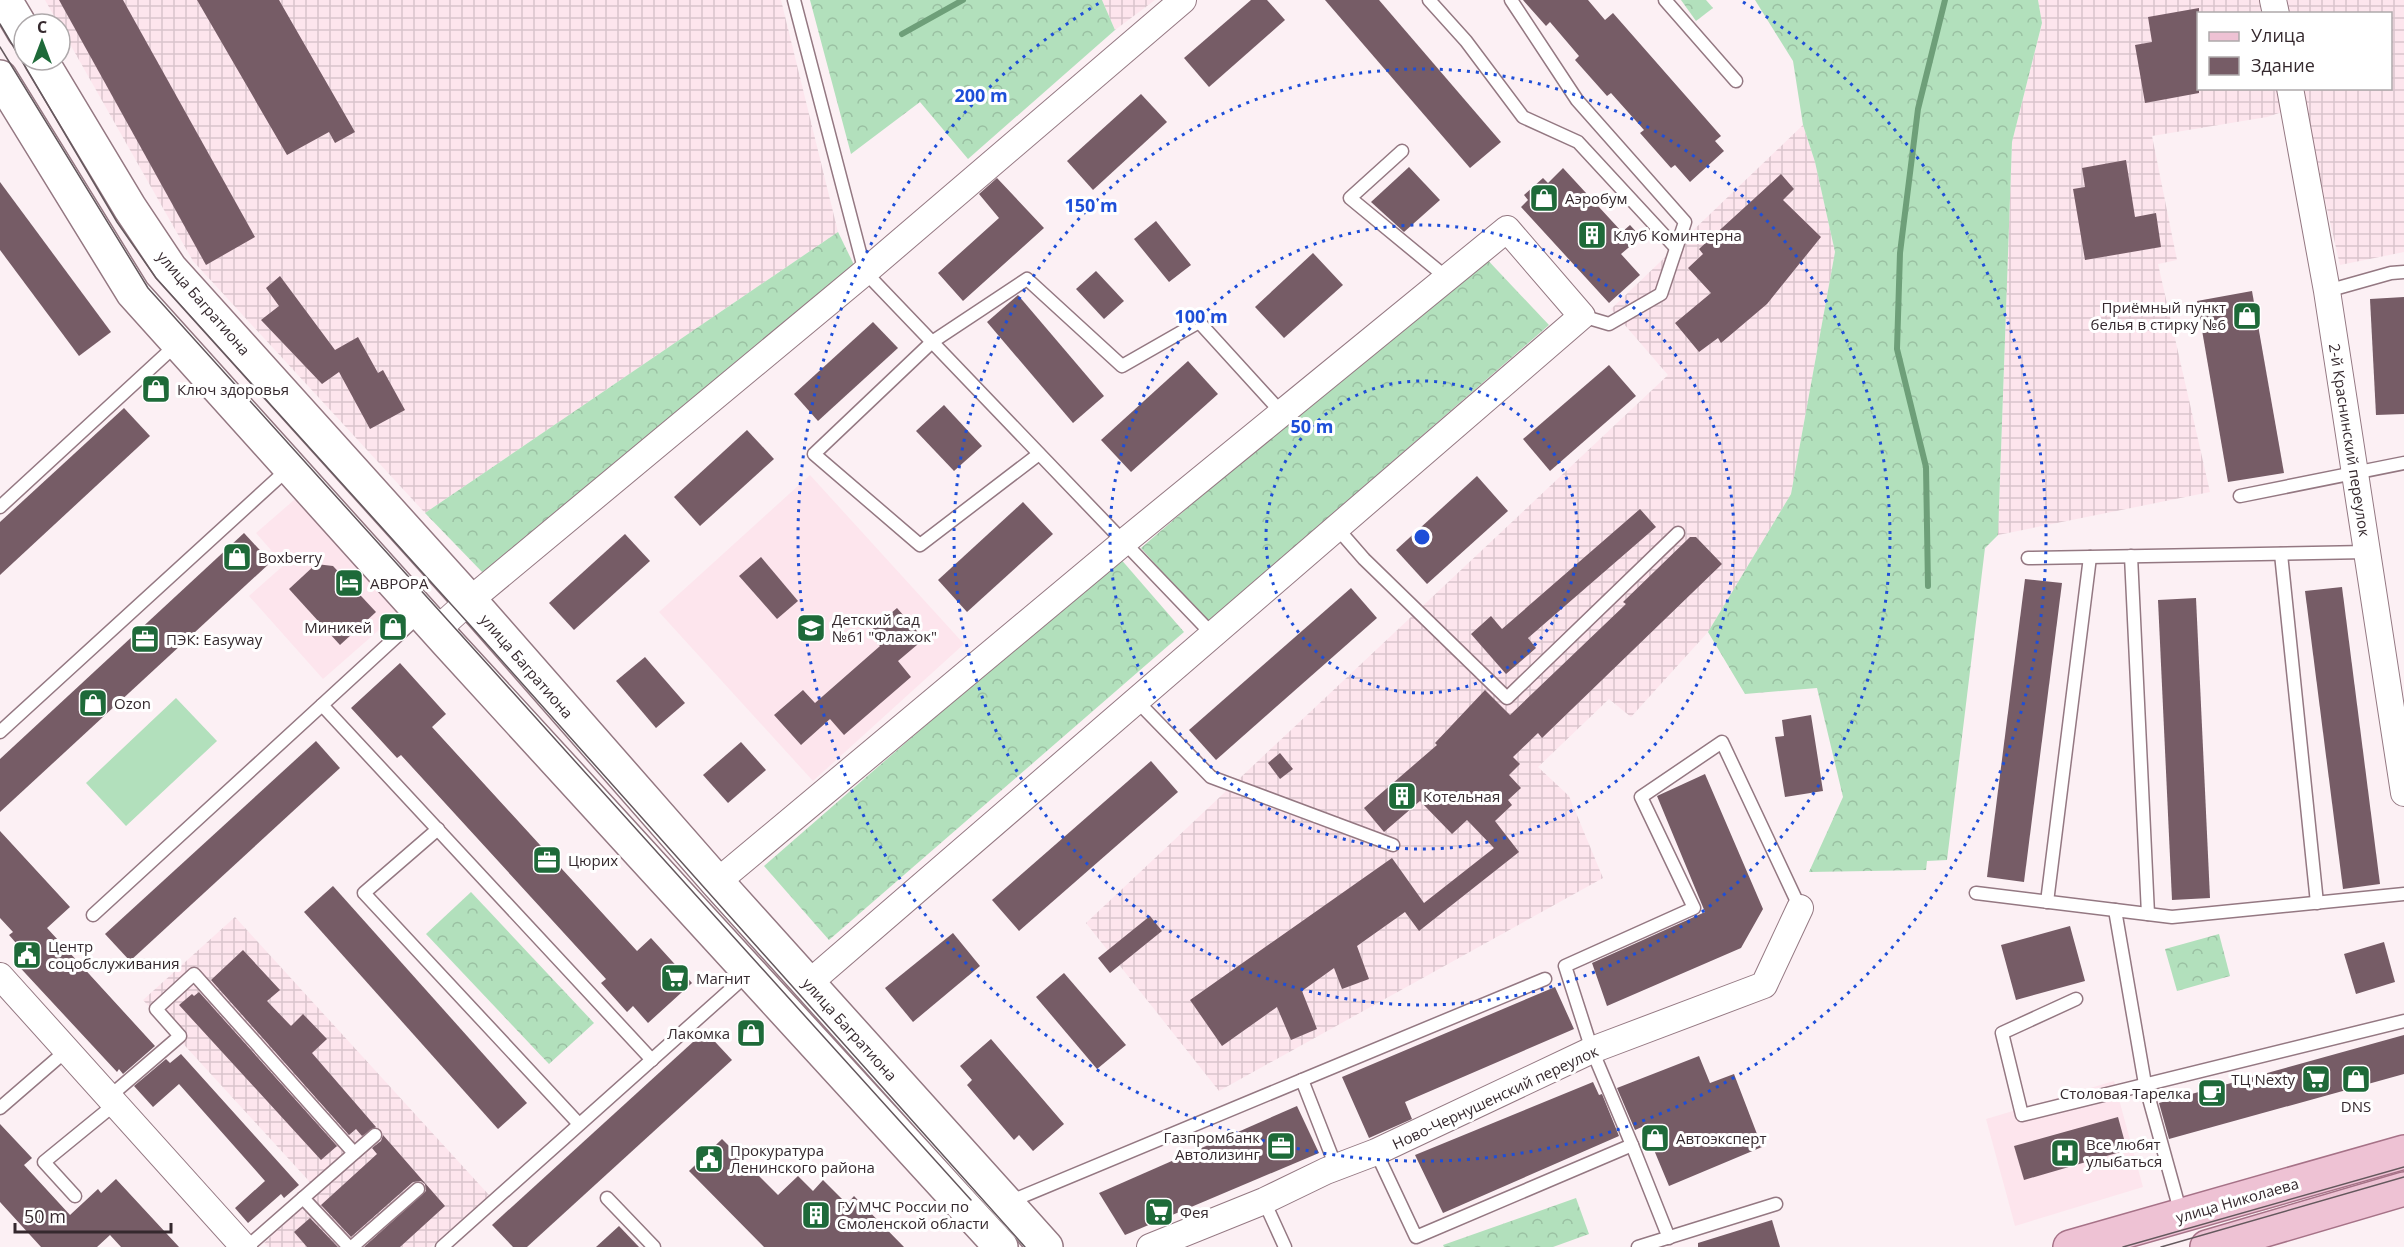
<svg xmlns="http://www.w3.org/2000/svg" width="2404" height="1247" font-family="'Open Sans',sans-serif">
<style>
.built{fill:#fde5ed}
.industrial{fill:url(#industrial-grid);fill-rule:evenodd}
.forest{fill:url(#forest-crowns)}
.pitch{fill:#b2e0bc}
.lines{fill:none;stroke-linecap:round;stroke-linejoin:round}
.stream{stroke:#6e9f79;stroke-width:6}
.building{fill:#765c66}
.service-casing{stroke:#947882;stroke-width:15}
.minor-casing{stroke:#947882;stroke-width:28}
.secondary-casing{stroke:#947882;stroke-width:36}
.primary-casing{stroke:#a67287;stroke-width:36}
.service{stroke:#fff;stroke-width:12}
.minor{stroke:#fff;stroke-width:26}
.secondary{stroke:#fff;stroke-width:33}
.primary{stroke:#eec2d4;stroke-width:33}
.tram{stroke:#64585d;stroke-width:1.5}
.ring{fill:none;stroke:#1d4ed8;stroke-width:3;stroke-dasharray:3 6}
.labels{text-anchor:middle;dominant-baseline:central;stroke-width:6;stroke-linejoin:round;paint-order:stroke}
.poi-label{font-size:15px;fill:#35292e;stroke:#fff;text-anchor:start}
.street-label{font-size:15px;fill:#35292e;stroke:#fff}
.centre{fill:#1d4ed8;stroke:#fff;stroke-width:3}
.ring-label{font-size:18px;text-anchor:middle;font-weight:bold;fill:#1d4ed8;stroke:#fff;stroke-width:6;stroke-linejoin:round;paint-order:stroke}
</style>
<defs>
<pattern id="industrial-grid" width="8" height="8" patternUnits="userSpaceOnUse" patternTransform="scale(1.5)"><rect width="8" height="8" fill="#fde5ed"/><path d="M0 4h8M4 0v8" fill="none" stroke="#d9c4cc"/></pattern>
<pattern id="forest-crowns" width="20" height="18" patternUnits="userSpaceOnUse" patternTransform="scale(1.5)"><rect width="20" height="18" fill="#b2e0bc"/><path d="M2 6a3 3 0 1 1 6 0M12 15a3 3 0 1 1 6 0" fill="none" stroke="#9ac0a2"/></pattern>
</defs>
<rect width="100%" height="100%" fill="#fcf0f4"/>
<g class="built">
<polygon points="810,475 964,644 813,781 659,612"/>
<polygon points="302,493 404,608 323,679 249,596 284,565 256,533"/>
<polygon points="2114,1081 2143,1187 2015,1226 1986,1119"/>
</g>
<g class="industrial">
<polygon points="45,0 781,0 838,232 425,513 193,261"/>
<polygon points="1102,0 1155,0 1115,30"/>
<path d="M2038,0H2404V252L2340,265L2303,105L2267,117L2152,136L2177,260L2158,264L2210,492L1998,535L2012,142L2042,24ZM2198,14H2390V88H2198Z"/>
<polygon points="1803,125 1815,162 1835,252 1791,494 1708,632 1631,717 1609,699 1538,767 1569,796 1603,878 1219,1091 1086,923 1668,375 1611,309"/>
<polygon points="235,917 489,1195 431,1247 269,1247 264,1243 319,1192 143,1000"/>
</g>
<g class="forest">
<polygon points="810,0 1102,0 1115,30 968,159 920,102 851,154"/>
<polygon points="1681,0 1706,0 1713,8 1696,21"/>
<polygon points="1755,0 2038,0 2042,23 2012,142 1998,535 1985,548 1947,860 1927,861 1926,870 1809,872 1843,797 1817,688 1745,694 1708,632 1791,494 1835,252 1815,162 1803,125 1793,61"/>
<polygon points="838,232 857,271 485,575 425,513"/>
<polygon points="1482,254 1549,325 1207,623 1141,548"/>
<polygon points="1119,557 1184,632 829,940 764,866"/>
<polygon points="471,892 594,1023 549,1064 426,934"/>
<polygon points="2219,934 2230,976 2177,991 2165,949"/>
<polygon points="1576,1198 1589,1234 1553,1247 1444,1247 1443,1245"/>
</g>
<polygon class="pitch" points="176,698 217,741 126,826 86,783"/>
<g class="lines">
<g class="stream">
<polyline points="902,34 963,0"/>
<polyline points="1928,586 1926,467 1897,349 1900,253 1918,109 1945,0"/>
</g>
</g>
<g class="building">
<polygon points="59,0 123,0 255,237 206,265"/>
<polygon points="197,0 279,0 355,132 335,143 329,132 287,155"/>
<polygon points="1251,0 1267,0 1285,20 1209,87 1184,58"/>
<polygon points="1325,0 1379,0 1501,142 1470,168"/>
<polygon points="1523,0 1588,0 1605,20 1613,13 1721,136 1715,141 1724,151 1690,182 1675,165 1671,168 1640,133 1644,130 1611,93 1607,96 1575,60 1579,56 1550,22 1546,26"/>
<polygon points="2199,8 2199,93 2145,103 2135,45 2152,42 2148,17"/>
<polygon points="1141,94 1167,122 1093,190 1067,161"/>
<polygon points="2126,160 2135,217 2156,213 2161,247 2085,260 2073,189 2085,187 2082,168"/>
<polygon points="1409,167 1440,200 1404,232 1371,202"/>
<polygon points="1563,168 1622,232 1630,225 1641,237 1621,254 1640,275 1609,303 1521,207 1528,200 1524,195 1543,178 1548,183"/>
<polygon points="1781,174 1794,189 1783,200 1821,237 1767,304 1721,343 1718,338 1699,352 1675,323 1711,293 1688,268 1703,254 1699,249"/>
<polygon points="997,178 1044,228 963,301 938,273 999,218 979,194"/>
<polygon points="0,182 111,332 79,356 0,250"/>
<polygon points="1156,221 1191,265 1169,282 1134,239"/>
<polygon points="1313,253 1343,285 1284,338 1255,307"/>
<polygon points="1096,271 1124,301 1104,319 1076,289"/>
<polygon points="280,276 335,350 358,337 378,373 383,370 405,410 370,429 339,372 322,384 261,320 279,306 266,288"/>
<polygon points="2252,291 2284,473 2228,482 2197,301"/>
<polygon points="1018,295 1104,396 1073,423 987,322"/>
<polygon points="2404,297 2404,414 2376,415 2370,299"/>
<polygon points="873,322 898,348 818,421 794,394"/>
<polygon points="1188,361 1218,394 1131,472 1101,440"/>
<polygon points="1609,365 1636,396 1550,471 1523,439"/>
<polygon points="944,405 982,446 954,471 916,431"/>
<polygon points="124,408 150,436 0,575 0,522"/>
<polygon points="747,430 774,459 700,526 674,497"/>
<polygon points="1477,476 1508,511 1427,584 1396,550"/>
<polygon points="1023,502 1053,534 967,612 938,580"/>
<polygon points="1640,509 1656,527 1528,638 1536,648 1506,674 1471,634 1491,616 1502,629"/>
<polygon points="244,533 271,562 0,812 0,759"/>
<polygon points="625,534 650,561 574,630 549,603"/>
<polygon points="1690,537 1696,537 1722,564 1542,738 1538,733 1513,757 1520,764 1509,775 1521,788 1508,800 1512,805 1495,821 1519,852 1419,931 1405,912 1357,946 1369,979 1342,989 1334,968 1302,991 1317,1029 1291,1040 1277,1007 1222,1046 1190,1000 1392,858 1424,903 1494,848 1467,820 1452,834 1420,801 1384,832 1364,808 1437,745 1435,743 1485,690 1510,715 1626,604 1623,602"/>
<polygon points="761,557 798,601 777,619 739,576"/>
<polygon points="316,564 333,566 376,612 340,645 289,589"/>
<polygon points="2025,579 2062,583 2024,882 1987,877"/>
<polygon points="2342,587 2380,884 2343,889 2305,591"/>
<polygon points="1351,588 1377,618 1216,760 1189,730"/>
<polygon points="2196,598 2210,898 2172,900 2158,600"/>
<polygon points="897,608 924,639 898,661 911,677 844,735 830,719 801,745 774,715 803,690 815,703 880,646 868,633"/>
<polygon points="645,657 685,703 656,728 616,681"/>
<polygon points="400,663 446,714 432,727 637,951 651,938 692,983 648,1023 633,1006 627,1012 601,983 606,979 401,755 397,758 351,708"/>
<polygon points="1811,715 1823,791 1785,797 1775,737 1784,736 1782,720"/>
<polygon points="316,741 340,768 130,961 105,934"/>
<polygon points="741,742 766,770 728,803 703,775"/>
<polygon points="1280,753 1293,769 1280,779 1268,763"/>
<polygon points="1151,761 1178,792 1019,931 992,900"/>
<polygon points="1705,774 1763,909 1741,948 1607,1006 1592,963 1705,912 1657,796"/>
<polygon points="0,831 70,907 47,928 155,1046 123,1074 119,1069 117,1072 13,960 23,951 9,935 13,932 0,918"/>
<polygon points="333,886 527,1103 498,1129 304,912"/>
<polygon points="1150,916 1162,931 1110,973 1098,958"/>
<polygon points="2070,926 2085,981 2016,1000 2001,945"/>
<polygon points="953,933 980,966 913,1022 885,988"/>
<polygon points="2384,942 2395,982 2356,994 2344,954"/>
<polygon points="243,950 280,990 267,1001 291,1026 303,1014 327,1039 312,1053 376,1127 362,1136 356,1129 349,1135 211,980"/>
<polygon points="1064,973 1126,1045 1097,1069 1036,997"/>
<polygon points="1555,987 1574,1029 1405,1102 1412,1119 1369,1138 1342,1077"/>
<polygon points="199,992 337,1146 321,1160 179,1005 192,994 194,996"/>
<polygon points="705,1031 732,1060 527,1247 513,1247 492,1225"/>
<polygon points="2404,1035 2404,1074 2169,1139 2159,1103"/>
<polygon points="991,1039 1064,1124 1033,1151 1019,1135 1014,1140 967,1085 972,1080 960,1066"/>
<polygon points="181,1054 299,1185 284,1198 281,1194 248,1223 235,1208 265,1181 179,1084 153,1107 134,1086 166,1059 170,1063"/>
<polygon points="1699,1056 1710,1083 1734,1074 1762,1147 1669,1186 1644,1126 1635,1130 1617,1088"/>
<polygon points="1593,1082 1599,1095 1602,1094 1619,1136 1443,1213 1415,1155"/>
<polygon points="1297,1106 1319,1153 1125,1235 1099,1193"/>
<polygon points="2118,1117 2127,1150 2024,1180 2014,1146"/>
<polygon points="0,1124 32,1158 24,1165 70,1215 98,1189 101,1193 116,1179 179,1247 121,1247 110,1235 97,1247 41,1247 0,1202"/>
<polygon points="383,1135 445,1206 400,1247 364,1247 426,1191 425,1184 421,1181 413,1182 351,1237 322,1206 321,1205 377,1154 372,1148 381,1141"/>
<polygon points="722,1139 778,1195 798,1176 813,1191 823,1180 847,1204 854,1196 904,1247 764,1247 689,1171"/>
<polygon points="310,1218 338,1247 307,1247 294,1232"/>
<polygon points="1772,1220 1780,1247 1698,1247 1698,1243"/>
<polygon points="619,1226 639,1247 596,1247"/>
</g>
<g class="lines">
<g class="service-casing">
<g id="service">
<polyline points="794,0 865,272 1213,635"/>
<polyline points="1429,0 1466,41 1523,117 1578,142 1676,248"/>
<polyline points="1511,0 1577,100 1685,222 1661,294 1609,324 1582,316"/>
<polyline points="1665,0 1736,81"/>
<polyline points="1402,151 1350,198 1447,278"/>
<polyline points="2327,291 2391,273 2404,272"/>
<polyline points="1039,454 920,545 814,454 932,342 1027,279 1122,366 1199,322 1282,413"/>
<polyline points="2240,496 2404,463"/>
<polyline points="0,507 177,344"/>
<polyline points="1337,528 1364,559 1507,698 1678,533"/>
<polyline points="2281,554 2317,903"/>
<polyline points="2131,556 2148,914"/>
<polyline points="2028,558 2367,552"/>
<polyline points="420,615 322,705 652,1060"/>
<polyline points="1137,701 1211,777 1393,845"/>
<polyline points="0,732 289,468"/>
<polyline points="438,829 364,893 579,1124"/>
<polyline points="1976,893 2172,917 2404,894"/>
<polyline points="2047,902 2090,557"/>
<polyline points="2115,910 2145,1084 2181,1214"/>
<polyline points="93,915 322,705"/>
<polyline points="2076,999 2002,1033 2022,1115 2404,1021"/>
<polyline points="1302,1080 1545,979"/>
<polyline points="109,1097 180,1036 156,1009 194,974 354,1153"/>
<polyline points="0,1108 67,1050"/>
<polyline points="1376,1152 1416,1237 1632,1145"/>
<polyline points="75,1196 44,1162 115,1104"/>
<polyline points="303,1198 349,1247"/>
<polyline points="607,1198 654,1247"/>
<polyline points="1264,1201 1285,1247"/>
<polyline points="1009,1202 1302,1080 1336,1167"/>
<polyline points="1669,1238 1632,1145 1592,1050 1565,966 1694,908 1641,797 1722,742 1800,908"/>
<polyline points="247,1247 375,1135"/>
<polyline points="352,1247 418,1189"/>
<polyline points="442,1247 749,973"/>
<polyline points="1638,1247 1776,1204"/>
</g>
</g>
<g class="minor-casing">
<g id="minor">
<polyline points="2273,0 2276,14"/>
<polyline points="2290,88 2327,291 2404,793"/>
<polyline points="437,630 469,601 865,272 1183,0"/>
<polyline points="717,882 1124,542 1507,229 1582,316 809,983"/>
<polyline points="0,976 244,1247"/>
<polyline points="1150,1247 1264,1201 1326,1171 1376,1152 1592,1050 1764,985 1800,908"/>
</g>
</g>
<g class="secondary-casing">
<g id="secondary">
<polyline points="5,0 24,32"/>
<polyline points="41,60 130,208 170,268 481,613 717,882 1046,1247"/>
<polyline points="0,77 133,293 448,643 1001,1247"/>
</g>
</g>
<g class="primary-casing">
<g id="primary">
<polyline points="2070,1247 2404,1152"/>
<polyline points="2207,1247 2404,1189"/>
</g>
</g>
<use href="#service" class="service"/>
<use href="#minor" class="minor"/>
<use href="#secondary" class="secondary"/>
<use href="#primary" class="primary"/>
<g class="tram">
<polyline points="0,24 117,222 156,278 469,624 1025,1247"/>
<polyline points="0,47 148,288 971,1200"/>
<polyline points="2123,1247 2404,1167"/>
<polyline points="2161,1247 2404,1177"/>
</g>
</g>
<g class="ring">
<circle cx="1422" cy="537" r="156"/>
<circle cx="1422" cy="537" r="312"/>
<circle cx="1422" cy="537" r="468"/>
<path d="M1743 2A624 624 0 1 1 1101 2"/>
</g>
<defs>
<g id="shop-square" transform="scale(1.5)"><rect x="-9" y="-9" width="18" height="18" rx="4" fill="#1e6a39" stroke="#fff"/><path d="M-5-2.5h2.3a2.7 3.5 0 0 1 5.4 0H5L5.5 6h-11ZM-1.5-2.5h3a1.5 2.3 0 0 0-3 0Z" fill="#fff"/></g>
<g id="building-square" transform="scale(1.5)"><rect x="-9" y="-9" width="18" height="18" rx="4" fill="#1e6a39" stroke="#fff"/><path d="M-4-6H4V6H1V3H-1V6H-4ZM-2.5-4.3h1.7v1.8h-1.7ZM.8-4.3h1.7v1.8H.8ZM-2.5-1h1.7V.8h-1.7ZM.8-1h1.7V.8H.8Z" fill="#fff"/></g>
<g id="hotel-square" transform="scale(1.5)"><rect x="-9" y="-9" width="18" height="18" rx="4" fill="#1e6a39" stroke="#fff"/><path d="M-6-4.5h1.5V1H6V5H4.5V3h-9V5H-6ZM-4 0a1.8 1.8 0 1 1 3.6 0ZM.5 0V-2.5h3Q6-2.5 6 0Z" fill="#fff"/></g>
<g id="school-square" transform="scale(1.5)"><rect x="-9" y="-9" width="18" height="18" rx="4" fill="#1e6a39" stroke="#fff"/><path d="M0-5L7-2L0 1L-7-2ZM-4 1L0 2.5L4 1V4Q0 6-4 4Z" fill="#fff"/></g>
<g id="office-square" transform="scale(1.5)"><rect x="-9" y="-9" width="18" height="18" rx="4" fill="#1e6a39" stroke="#fff"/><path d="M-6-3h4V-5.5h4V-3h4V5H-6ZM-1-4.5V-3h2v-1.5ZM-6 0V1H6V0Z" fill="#fff"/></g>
<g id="civic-square" transform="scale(1.5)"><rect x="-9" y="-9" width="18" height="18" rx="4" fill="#1e6a39" stroke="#fff"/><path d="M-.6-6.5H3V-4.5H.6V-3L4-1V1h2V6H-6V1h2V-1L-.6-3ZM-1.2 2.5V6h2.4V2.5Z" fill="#fff"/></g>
<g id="supermarket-square" transform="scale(1.5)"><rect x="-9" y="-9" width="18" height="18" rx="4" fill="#1e6a39" stroke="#fff"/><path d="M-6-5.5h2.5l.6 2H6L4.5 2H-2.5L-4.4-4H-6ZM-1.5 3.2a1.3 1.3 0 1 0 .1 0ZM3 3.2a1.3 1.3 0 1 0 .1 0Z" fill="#fff"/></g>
<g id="cafe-square" transform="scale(1.5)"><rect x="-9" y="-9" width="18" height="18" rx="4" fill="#1e6a39" stroke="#fff"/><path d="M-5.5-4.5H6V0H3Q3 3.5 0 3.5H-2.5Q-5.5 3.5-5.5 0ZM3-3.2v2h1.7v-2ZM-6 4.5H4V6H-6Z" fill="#fff"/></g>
<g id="hospital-square" transform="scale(1.5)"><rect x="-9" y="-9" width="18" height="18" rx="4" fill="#1e6a39" stroke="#fff"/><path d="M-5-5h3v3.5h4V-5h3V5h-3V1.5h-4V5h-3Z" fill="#fff"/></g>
</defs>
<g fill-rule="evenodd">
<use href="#shop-square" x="1544" y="198"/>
<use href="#building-square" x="1592" y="235"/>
<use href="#shop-square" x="2247" y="316"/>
<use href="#shop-square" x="156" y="389"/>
<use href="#shop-square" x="237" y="557"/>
<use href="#hotel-square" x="349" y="583"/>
<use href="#shop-square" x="393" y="627"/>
<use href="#school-square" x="811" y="628"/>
<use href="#office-square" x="145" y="639"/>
<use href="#shop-square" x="93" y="703"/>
<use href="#building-square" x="1402" y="796"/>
<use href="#office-square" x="547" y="860"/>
<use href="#civic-square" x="27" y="955"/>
<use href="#supermarket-square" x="675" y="978"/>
<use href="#shop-square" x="751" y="1033"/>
<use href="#supermarket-square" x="2316" y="1079"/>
<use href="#shop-square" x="2356" y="1079"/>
<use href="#cafe-square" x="2212" y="1093"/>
<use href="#shop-square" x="1655" y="1138"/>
<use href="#office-square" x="1281" y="1146"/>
<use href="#hospital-square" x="2065" y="1153"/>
<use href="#civic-square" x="709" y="1159"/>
<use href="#supermarket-square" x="1159" y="1212"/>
<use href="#building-square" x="816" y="1215"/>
</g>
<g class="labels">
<g class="poi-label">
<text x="1565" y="198">Аэробум</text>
<text x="1613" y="235">Клуб Коминтерна</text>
<text x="2226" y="307" text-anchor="end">Приёмный пункт<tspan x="2226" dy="17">белья в стирку №6</tspan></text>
<text x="177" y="389">Ключ здоровья</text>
<text x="258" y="557">Boxberry</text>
<text x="370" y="583">ABPOPA</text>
<text x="832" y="619">Детский сад<tspan x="832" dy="17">№61 "Флажок"</tspan></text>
<text x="372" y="627" text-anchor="end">Миникей</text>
<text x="166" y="639">ПЭК: Easyway</text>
<text x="114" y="703">Ozon</text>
<text x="1423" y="796">Котельная</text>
<text x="568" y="860">Цюрих</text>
<text x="48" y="946">Центр<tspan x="48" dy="17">соцобслуживания</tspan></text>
<text x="696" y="978">Магнит</text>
<text x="730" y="1033" text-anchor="end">Лакомка</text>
<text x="2295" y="1079" text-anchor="end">ТЦ Nexty</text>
<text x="2191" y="1093" text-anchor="end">Столовая Тарелка</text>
<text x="2356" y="1106" text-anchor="middle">DNS</text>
<text x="1260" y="1137" text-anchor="end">Газпромбанк<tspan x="1260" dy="17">Автолизинг</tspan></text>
<text x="1676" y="1138">Автоэксперт</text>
<text x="2086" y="1144">Все любят<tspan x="2086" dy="17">улыбаться</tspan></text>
<text x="730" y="1150">Прокуратура<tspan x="730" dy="17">Ленинского района</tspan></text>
<text x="837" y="1206">ГУ МЧС России по<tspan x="837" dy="17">Смоленской области</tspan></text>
<text x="1180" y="1212">Фея</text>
</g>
<g class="street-label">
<text transform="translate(204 303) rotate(49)">улица Багратиона</text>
<text transform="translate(2350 440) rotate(81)">2-й Краснинский переулок</text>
<text transform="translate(527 666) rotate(49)">улица Багратиона</text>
<text transform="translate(850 1029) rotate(48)">улица Багратиона</text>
<text transform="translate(1495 1097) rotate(-25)">Ново-Чернушенский переулок</text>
<text transform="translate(2237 1200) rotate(-16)">улица Николаева</text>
</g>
</g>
<circle cx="1422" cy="537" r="9" class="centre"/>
<g class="ring-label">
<text x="981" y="102">200 m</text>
<text x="1091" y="212">150 m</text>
<text x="1201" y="323">100 m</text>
<text x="1312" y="433">50 m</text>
</g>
<rect x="2197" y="12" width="195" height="78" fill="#ffffff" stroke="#aea9ab" stroke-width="1.5"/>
<rect x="2209" y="32" width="30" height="9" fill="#eec2d4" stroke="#aea9ab" stroke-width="1.5"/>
<text x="2251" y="42" font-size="18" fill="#35292e">Улица</text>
<rect x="2209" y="57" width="30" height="18" fill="#765c66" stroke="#aea9ab" stroke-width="1.5"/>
<text x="2251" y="72" font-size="18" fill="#35292e">Здание</text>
<g transform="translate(42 42)"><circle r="28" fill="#ffffff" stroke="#aea9ab" stroke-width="1.5"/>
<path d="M0-4.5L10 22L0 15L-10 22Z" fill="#1e6a39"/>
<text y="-9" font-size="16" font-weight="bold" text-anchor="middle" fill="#35292e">С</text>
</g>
<path d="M15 1223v9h156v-9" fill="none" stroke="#35292e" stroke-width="3"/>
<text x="24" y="1223" font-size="18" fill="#35292e" stroke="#ffffff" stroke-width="4.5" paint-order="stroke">50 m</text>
</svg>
